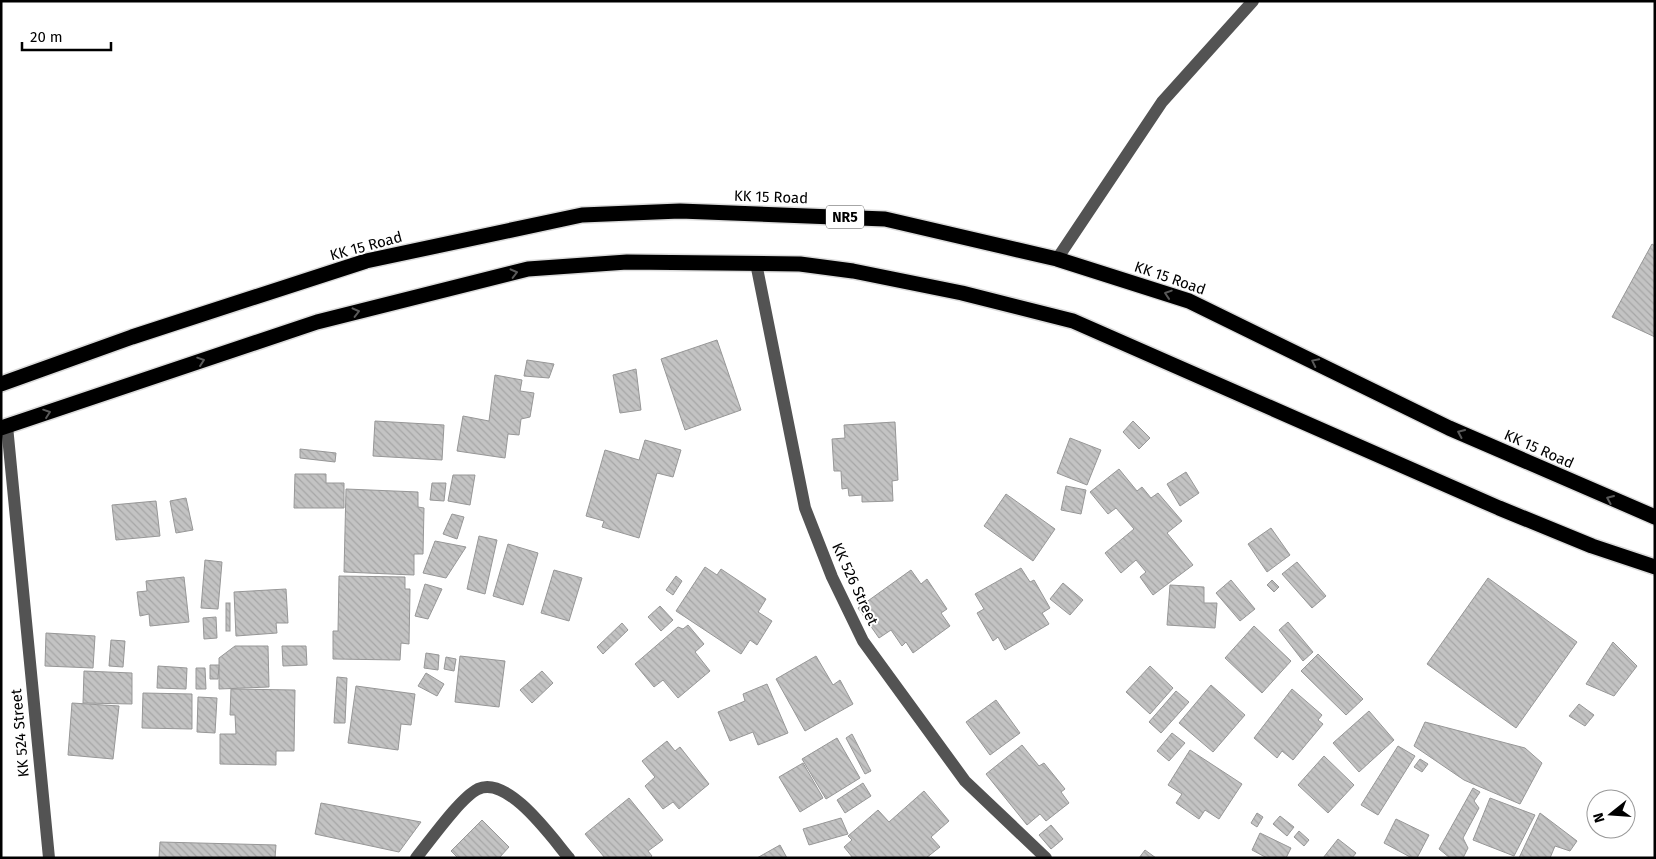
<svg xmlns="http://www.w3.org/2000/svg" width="1656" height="859" font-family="'Fira Sans',sans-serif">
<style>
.building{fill:url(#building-back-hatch);stroke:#979797}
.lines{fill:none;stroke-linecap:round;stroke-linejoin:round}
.highway-casing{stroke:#dbdbdb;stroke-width:18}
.minor{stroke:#535353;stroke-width:12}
.highway{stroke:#000;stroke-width:15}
.oneway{stroke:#595959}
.labels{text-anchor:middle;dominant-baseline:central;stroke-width:4;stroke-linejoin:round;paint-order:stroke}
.shield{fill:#fff;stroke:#4c4c4c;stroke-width:1}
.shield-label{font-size:14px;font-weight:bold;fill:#000}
.street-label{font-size:15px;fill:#000;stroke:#fff}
</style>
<defs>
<pattern id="building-back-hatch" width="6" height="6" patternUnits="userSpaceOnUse" patternTransform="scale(1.25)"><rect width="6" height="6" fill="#c3c3c3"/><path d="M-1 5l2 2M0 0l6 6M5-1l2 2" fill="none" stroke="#a6a6a6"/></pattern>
</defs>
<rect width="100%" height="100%" fill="#fff"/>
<g class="building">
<polygon points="1652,244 1655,246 1655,337 1612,317"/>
<polygon points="717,340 741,410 685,430 661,359"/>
<polygon points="527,360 554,364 549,378 524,376"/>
<polygon points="636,369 641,410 620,413 613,375"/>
<polygon points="495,375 522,380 520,391 534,393 530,417 521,419 519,435 508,434 505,458 457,451 463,416 489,421"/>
<polygon points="375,421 444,425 442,460 373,456"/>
<polygon points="1133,421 1150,438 1139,449 1123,432"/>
<polygon points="895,422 898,480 892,481 893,501 862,502 862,495 849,496 848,488 842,489 841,471 834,471 832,439 845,438 844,425"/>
<polygon points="1070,438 1101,450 1087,485 1057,473"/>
<polygon points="645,440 681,450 673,477 657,473 639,538 602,527 604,521 586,516 605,450 639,460"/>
<polygon points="300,449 336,453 335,462 300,458"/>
<polygon points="1119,469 1137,491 1142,487 1151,498 1158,493 1182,521 1167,533 1193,565 1153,595 1140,577 1146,572 1136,560 1121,573 1105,553 1134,529 1116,508 1108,514 1090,492"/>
<polygon points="1186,472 1199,493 1180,506 1167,484"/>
<polygon points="295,474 326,474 326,483 344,483 344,508 294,508"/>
<polygon points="453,475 475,475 470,505 448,501"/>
<polygon points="432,483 446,483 444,501 430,500"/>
<polygon points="1066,486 1086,490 1081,514 1061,510"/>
<polygon points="346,489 418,492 418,507 424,508 423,554 414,554 414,575 344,572"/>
<polygon points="1006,494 1055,529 1033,561 984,526"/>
<polygon points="186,498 193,530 176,533 170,501"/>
<polygon points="156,501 160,536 116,540 112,505"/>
<polygon points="452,514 464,517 457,539 443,534"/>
<polygon points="1271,528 1290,555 1267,572 1248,544"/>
<polygon points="479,536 497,540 485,594 467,589"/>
<polygon points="435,541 466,547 446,578 423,573"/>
<polygon points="508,544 538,553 523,605 493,596"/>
<polygon points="205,560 222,562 218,609 201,608"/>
<polygon points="1297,562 1326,596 1312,608 1282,574"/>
<polygon points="705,567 717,575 721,569 766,599 758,612 772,621 757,645 750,640 741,654 676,611"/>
<polygon points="1021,568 1030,582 1034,580 1050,608 1042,613 1049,624 1005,650 998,637 993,641 977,613 984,609 975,594"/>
<polygon points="554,570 582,578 569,621 541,613"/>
<polygon points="911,570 921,584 927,579 947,609 941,613 950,626 913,653 906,642 902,646 891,630 879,638 858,608"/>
<polygon points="339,576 405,577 405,589 410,589 409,644 401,643 400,660 333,659 333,631 338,631"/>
<polygon points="676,576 682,581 673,595 666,590"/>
<polygon points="184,577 189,622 150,626 149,614 140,616 137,592 147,591 146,581"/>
<polygon points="1488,578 1577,642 1516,728 1427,664"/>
<polygon points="1231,580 1255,609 1240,621 1216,593"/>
<polygon points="1272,580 1279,587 1274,592 1267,585"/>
<polygon points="1063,583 1083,600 1070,615 1050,599"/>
<polygon points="425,584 442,589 428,619 415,616"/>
<polygon points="1170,585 1204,587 1204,603 1217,603 1215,628 1167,625"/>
<polygon points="286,589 288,623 276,623 277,633 236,636 234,592"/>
<rect x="226" y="603" width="4" height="28"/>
<polygon points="660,606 673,620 661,631 648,617"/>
<polygon points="216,617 217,638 204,639 203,618"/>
<polygon points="1288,622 1313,652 1303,661 1279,630"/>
<polygon points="622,623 628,630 603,654 597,647"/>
<polygon points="688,625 704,644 695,652 710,671 678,698 663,680 654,687 635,664 678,627 683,629"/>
<polygon points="1254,626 1291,661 1262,693 1225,658"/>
<polygon points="46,633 95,636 93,668 45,666"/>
<polygon points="111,640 125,641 123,667 109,666"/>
<polygon points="1613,642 1637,666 1614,696 1586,684"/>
<polygon points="235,646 268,646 269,687 219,689 219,658"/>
<polygon points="282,646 306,646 307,665 283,666"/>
<polygon points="426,653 439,655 438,670 424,668"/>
<polygon points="1318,654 1363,699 1346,715 1301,671"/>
<polygon points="460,656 505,661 499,707 455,702"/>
<polygon points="816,656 833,685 840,680 853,704 805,731 776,679"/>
<polygon points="446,657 456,659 454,671 444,669"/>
<polygon points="210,665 219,665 218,679 210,679"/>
<polygon points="158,666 187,668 186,689 157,688"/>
<polygon points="1150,666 1173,688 1150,714 1126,692"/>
<polygon points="196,668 205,668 206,689 196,689"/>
<polygon points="84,671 132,673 132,704 83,703"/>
<polygon points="542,671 553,683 532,703 520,690"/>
<polygon points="426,673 444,684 437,696 418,686"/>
<polygon points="337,677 347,678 345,723 334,723"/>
<polygon points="767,684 788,733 758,745 753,732 730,741 718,712 745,701 743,694"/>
<polygon points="1211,685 1245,715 1213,752 1179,723"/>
<polygon points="356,686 415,694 411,725 401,724 398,750 348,743"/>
<polygon points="231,689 295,690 294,751 276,751 276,765 220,764 220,734 236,734 235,715 230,715"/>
<polygon points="1292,689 1322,715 1318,720 1323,724 1293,760 1282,751 1277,758 1254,738"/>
<polygon points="1176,691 1189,702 1161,733 1149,722"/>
<polygon points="143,693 192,694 192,729 142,728"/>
<polygon points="198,697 217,698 215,733 197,732"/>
<polygon points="996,700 1020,733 990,755 966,722"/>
<polygon points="72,703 119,706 113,759 68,755"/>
<polygon points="1579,704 1594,715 1585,726 1569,716"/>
<polygon points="1369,711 1394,740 1359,772 1333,743"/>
<polygon points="1425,722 1525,748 1542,763 1520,804 1464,780 1414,746"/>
<polygon points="1172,733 1185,743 1169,761 1157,751"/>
<polygon points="852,734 871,771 865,774 846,738"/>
<polygon points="837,738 860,778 826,799 802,759"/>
<polygon points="667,741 675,751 680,747 709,784 679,809 673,802 663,809 645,786 655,777 642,761"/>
<polygon points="1022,745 1039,766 1044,763 1065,789 1061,792 1069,803 1046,821 1040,814 1027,825 986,774"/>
<polygon points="1398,746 1415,756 1378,815 1361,805"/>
<polygon points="1190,750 1242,784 1219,819 1205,810 1199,819 1176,803 1182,794 1168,785"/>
<polygon points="1324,756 1354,785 1328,813 1298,785"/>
<polygon points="1420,759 1428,764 1422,772 1414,767"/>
<polygon points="803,763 823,798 800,812 779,777"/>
<polygon points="863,783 871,796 845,813 837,800"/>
<polygon points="1473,788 1480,792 1474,801 1479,808 1463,838 1468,848 1463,858 1450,858 1439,849"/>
<polygon points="924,791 949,821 931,837 940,847 926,858 853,858 844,847 852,840 848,836 878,810 889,822"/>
<polygon points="629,798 663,840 648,851 652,856 650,858 605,858 585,834"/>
<polygon points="1490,798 1535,815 1514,856 1473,840"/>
<polygon points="321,803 421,822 399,852 315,834"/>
<polygon points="1257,813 1263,817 1257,827 1251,823"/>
<polygon points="1540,813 1577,841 1570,851 1555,846 1550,858 1519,858"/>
<polygon points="1280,816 1294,827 1287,836 1273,824"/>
<polygon points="841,818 848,834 809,845 803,829"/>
<polygon points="1396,819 1429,835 1417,858 1412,858 1384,843"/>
<polygon points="482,820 509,847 499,858 458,858 451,851"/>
<polygon points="1051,825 1063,839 1051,849 1039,835"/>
<polygon points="1299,831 1309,840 1304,846 1294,837"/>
<polygon points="1260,833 1291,848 1286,858 1267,858 1252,850"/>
<polygon points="1338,839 1356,853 1352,858 1323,858"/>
<polygon points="160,842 276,845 275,858 159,858"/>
<polygon points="780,845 787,858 757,858"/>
<polygon points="1145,850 1156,858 1139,858"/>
</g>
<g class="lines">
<g class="highway-casing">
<g id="highway">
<polyline points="1,384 132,337 366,261 582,215 680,211 885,219 1057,259 1189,301 1449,428 1655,517"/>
<polyline points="1,428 317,322 528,269 627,262 800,264 853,271 962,293 1073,321 1499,508 1592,546 1655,567"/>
</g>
</g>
<g class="minor">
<polyline points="1057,259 1162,102 1253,1"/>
<polyline points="756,263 805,508 832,577 863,641 965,781 1046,858"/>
<polyline points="7,426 49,858"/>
<path d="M416,858C430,841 460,798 478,789C508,775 552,838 569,858"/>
</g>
<use href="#highway" class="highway"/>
</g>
<defs><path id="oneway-chevron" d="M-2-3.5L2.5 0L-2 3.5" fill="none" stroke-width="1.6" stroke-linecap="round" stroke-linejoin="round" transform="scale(1.25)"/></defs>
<g class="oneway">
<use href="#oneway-chevron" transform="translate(514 273) rotate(-14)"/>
<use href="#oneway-chevron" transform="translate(1168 294) rotate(-162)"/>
<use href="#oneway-chevron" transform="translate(356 312) rotate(-14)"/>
<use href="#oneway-chevron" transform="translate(201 361) rotate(-19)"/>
<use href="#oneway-chevron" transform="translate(1315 362) rotate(-154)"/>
<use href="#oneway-chevron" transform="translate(47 413) rotate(-19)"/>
<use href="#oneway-chevron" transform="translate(1461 433) rotate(-156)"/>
<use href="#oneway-chevron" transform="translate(1610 499) rotate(-157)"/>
</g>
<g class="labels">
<rect class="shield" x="826" y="205.5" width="38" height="23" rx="4"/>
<g class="shield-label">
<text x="845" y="217">NR5</text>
</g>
<g class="street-label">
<text transform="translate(771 197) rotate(2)">KK 15 Road</text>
<text transform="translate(366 246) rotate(-15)">KK 15 Road</text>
<text transform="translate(1170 278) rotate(19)">KK 15 Road</text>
<text transform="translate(1539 449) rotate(24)">KK 15 Road</text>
<text transform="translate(855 584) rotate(65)">KK 526 Street</text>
<text transform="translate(20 733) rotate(-95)">KK 524 Street</text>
</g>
</g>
<rect width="1656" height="859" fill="none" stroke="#000000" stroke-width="5"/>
<g transform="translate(1611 814) rotate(253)"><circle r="24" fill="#ffffff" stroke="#999999"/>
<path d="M0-4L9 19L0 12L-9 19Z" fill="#000000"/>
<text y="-8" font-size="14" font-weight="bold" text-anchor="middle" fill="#000000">N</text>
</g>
<path d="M22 42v8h89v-8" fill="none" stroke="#000000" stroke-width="2.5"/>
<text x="30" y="42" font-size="15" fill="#000000" stroke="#ffffff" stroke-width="4" paint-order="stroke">20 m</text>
</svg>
